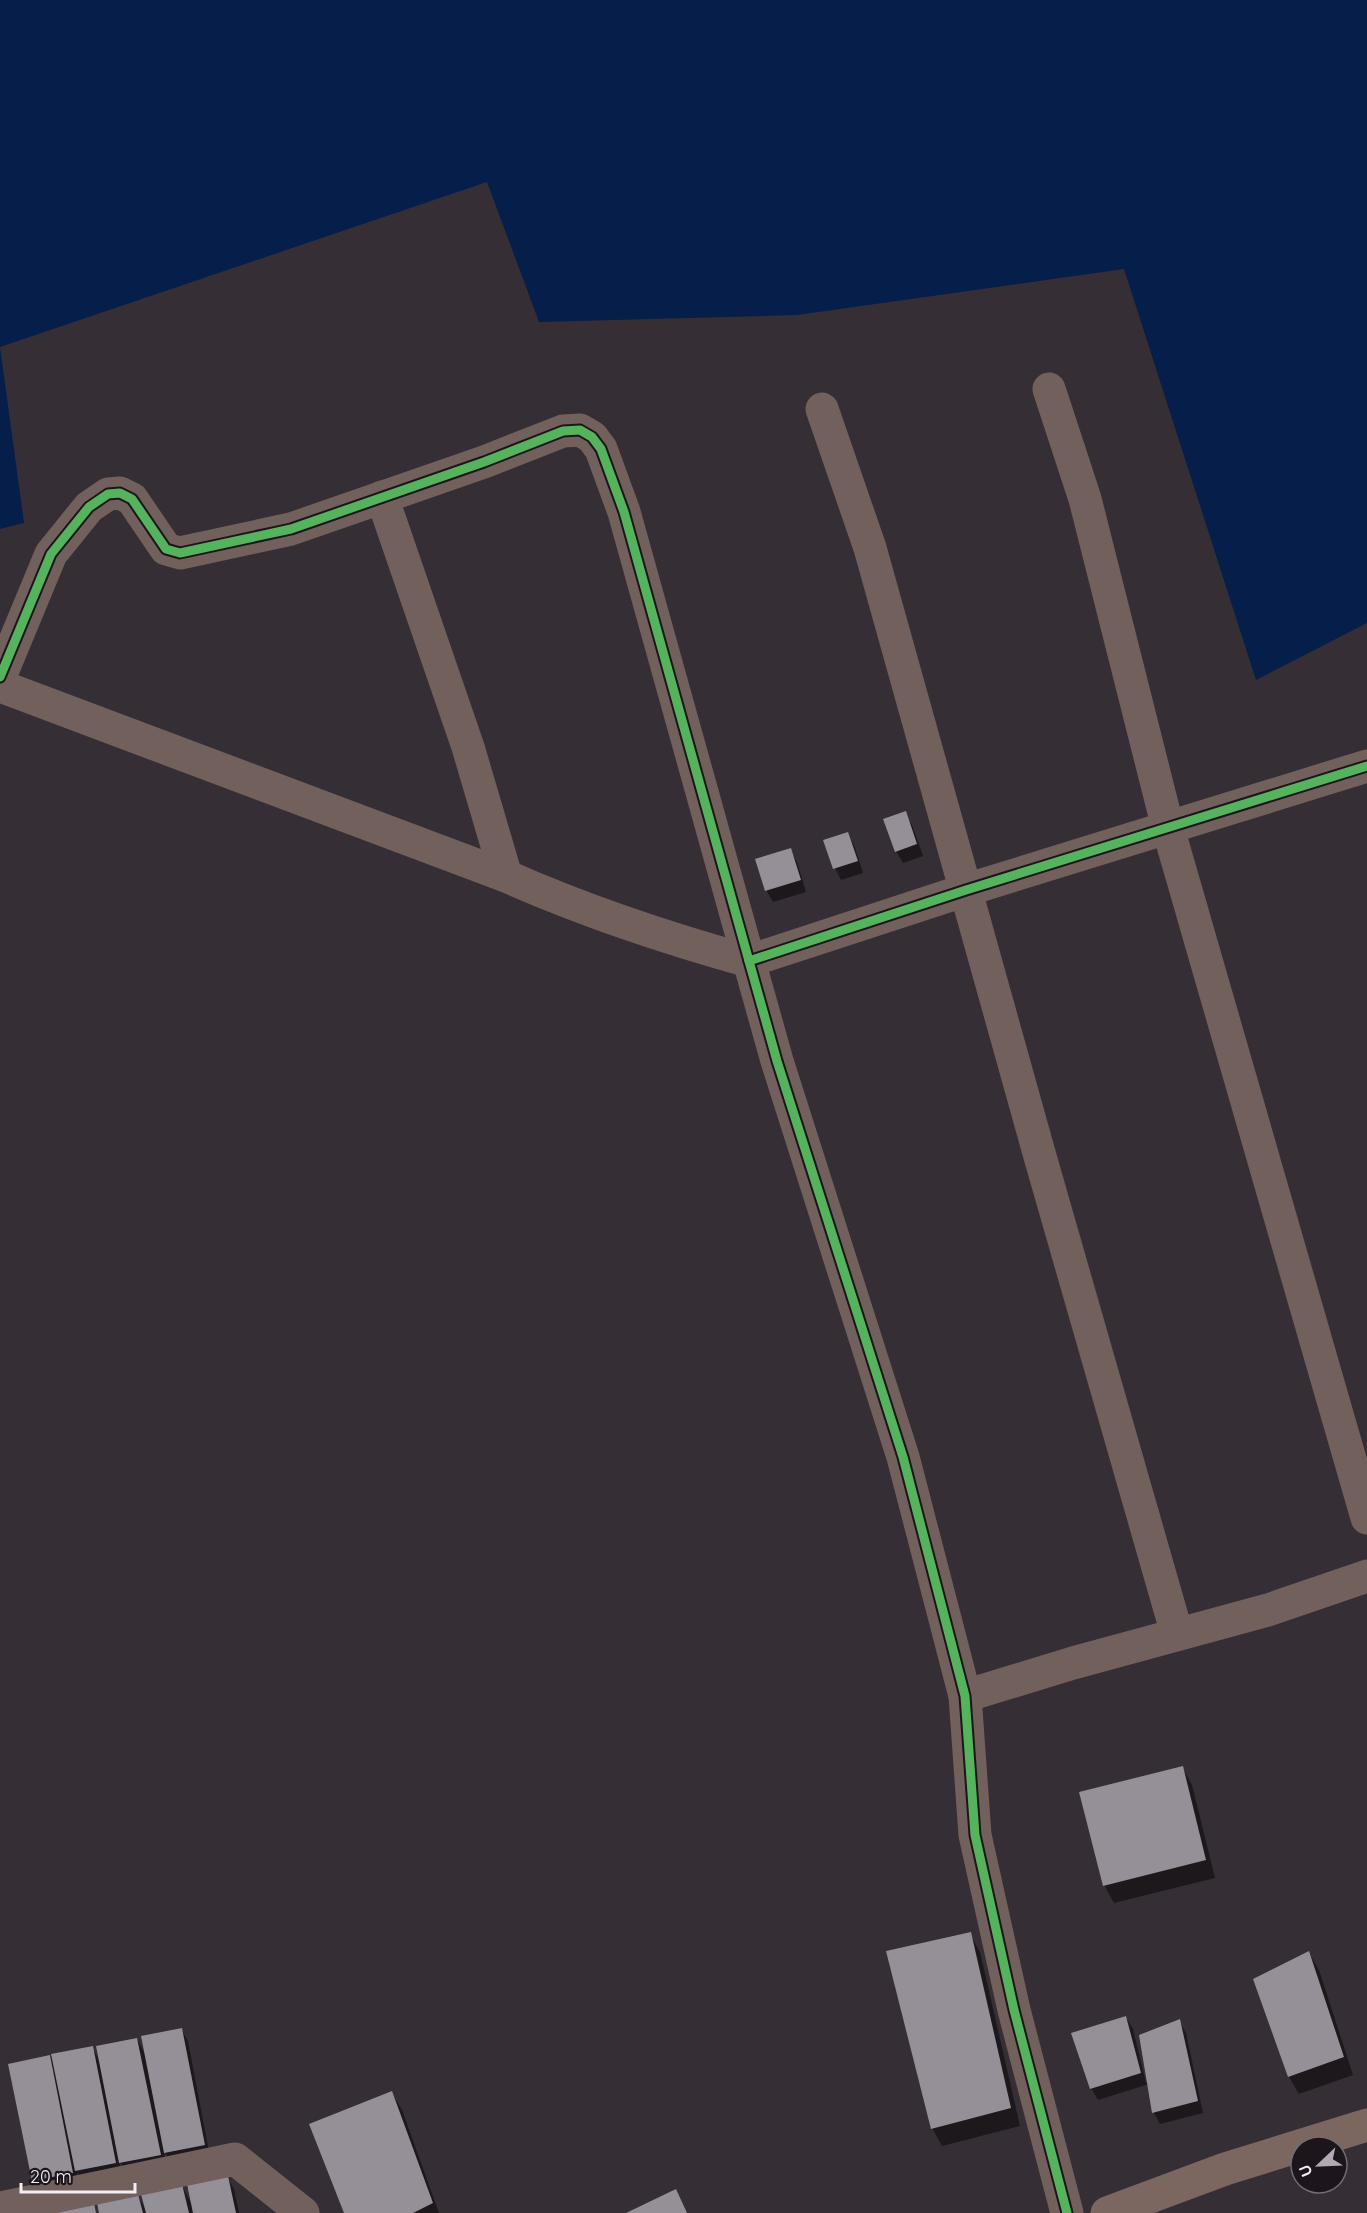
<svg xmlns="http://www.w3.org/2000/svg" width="1367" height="2213" font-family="Quicksand,sans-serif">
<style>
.water{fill:#051f4a}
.shadow{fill:#0007}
.building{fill:#959097}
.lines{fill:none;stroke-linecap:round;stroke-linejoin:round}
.street{stroke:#72605c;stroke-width:33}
.highway{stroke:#7b6660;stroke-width:33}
.cycleway-casing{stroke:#1c161c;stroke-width:13}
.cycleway{stroke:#56b35d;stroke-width:9}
</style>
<rect width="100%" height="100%" fill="#352e35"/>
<g class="water">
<polygon points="0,0 1367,0 1367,623 1256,680 1124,269 797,315 539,322 487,182 0,347"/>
<polygon points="0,347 24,523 0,529"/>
</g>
<g class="shadow">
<polygon points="905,813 912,825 923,856 903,863 896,851"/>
<polygon points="847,834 854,845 863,873 841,880 835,868"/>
<polygon points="790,850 797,862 806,892 773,902 766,890"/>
<polygon points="1182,1767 1192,1785 1215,1878 1114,1903 1104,1885"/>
<polygon points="970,1934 980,1952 1020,2126 942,2146 932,2128"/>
<polygon points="1309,1953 1319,1970 1353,2075 1299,2094 1289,2077"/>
<polygon points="1126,2018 1133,2029 1146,2083 1149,2082 1179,2021 1186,2033 1203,2113 1160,2124 1154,2113 1149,2084 1098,2100 1091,2088"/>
<polygon points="181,2029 188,2041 210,2157 172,2164 164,2151 166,2166 127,2174 119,2160 122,2175 83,2182 77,2172 79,2184 40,2192 33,2181 10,2065 92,2047 100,2062 137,2039 145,2054"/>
<polygon points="392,2093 402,2110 439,2213 346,2213"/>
<polygon points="227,2177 234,2189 239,2213 101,2213 138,2196 145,2209 182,2186 191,2203"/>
</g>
<g class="building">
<polygon points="906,811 917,844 895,852 883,819"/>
<polygon points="848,832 858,861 833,869 823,840"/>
<polygon points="791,848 801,880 765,891 755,859"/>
<polygon points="1183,1766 1206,1860 1103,1886 1079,1792"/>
<polygon points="971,1932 1011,2108 931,2129 886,1951"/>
<polygon points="1309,1951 1344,2057 1288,2077 1253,1979"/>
<polygon points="1126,2016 1141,2073 1090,2089 1071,2033"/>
<polygon points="1180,2019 1198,2101 1152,2113 1139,2035"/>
<polygon points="182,2028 205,2145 164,2153 141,2036"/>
<polygon points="137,2038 161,2155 119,2163 96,2046"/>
<polygon points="93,2046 116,2163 75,2171 51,2054"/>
<polygon points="50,2055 73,2173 32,2181 8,2064"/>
<polygon points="392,2091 433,2203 413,2213 344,2213 309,2124"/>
<polygon points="228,2176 236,2213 193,2213 187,2184"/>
<polygon points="182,2184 189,2213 146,2213 141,2194"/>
<polygon points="676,2189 687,2213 626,2213"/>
<polygon points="138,2194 143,2213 99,2213 97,2203"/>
<polygon points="94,2203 96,2213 52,2213"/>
</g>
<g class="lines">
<g class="street">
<polyline points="1049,389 1085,499 1168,828 1367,1518"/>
<polyline points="822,409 870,548 1041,1160 1177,1634"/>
<polyline points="382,497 468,747 506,876"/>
<polyline points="0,677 51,554 89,507 108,494 120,493 132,499 166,549 180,553 291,529 484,462 563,431 580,430 592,437 601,449 624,512 749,961"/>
<path d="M0,686L506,876C585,911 666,938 749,961"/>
<polyline points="965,1696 1073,1663 1268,1610 1367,1576"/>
<polyline points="0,2208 235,2159 303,2213"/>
<polyline points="1067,2213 1014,2010 975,1835 965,1696 903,1457 777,1061 749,961 966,890 1367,766"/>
</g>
<polyline class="highway" points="1107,2213 1225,2169 1367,2125"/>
<g class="cycleway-casing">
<g id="cycleway">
<polyline points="0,677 51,554 89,507 108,494 120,493 132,499 166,549 180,553 291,529 484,462 563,431 580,430 592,437 601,449 624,512 749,961"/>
<polyline points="1067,2213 1014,2010 975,1835 965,1696 903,1457 777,1061 749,961 966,890 1367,766"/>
</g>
</g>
<use href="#cycleway" class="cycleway"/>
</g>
<g transform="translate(1319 2165) rotate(247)"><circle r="28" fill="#1c161c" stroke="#736c73" stroke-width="1.5"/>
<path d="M0-4.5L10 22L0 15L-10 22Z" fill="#b2aab2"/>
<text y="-9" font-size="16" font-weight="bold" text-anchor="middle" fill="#f5edf5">U</text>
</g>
<path d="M21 2183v9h114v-9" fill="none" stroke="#f5edf5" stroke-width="3"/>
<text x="30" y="2183" font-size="18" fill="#f5edf5" stroke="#1c161c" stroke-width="4.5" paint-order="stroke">20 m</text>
</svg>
